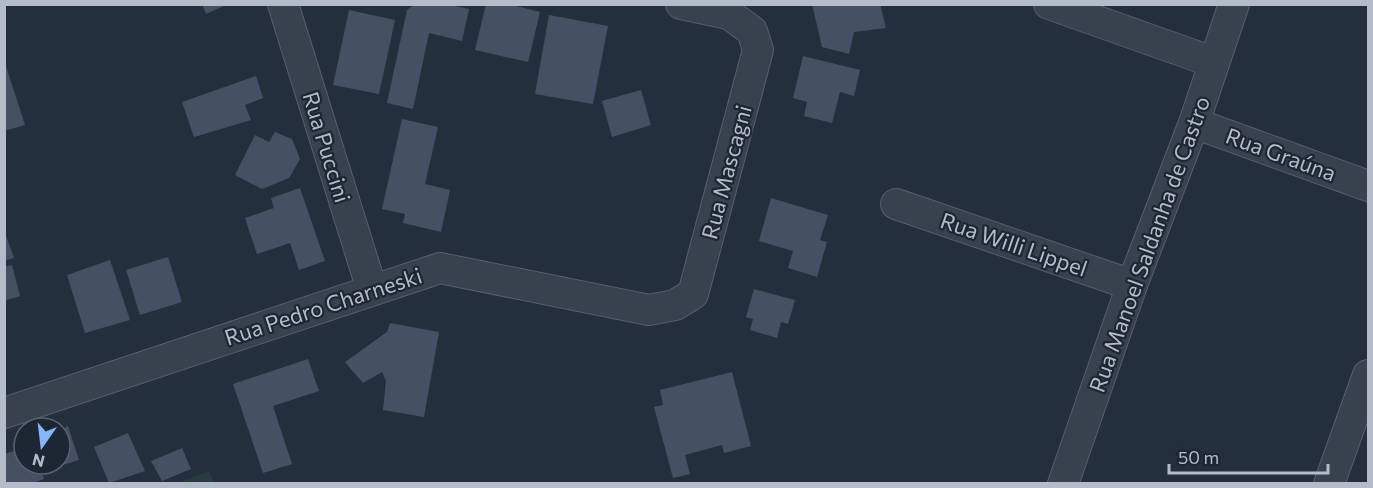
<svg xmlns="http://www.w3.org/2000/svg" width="1373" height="488" font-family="Commissioner,sans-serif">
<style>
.green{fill:#263c3f}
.building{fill:#455162}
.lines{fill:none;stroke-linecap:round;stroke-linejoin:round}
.minor-casing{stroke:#565f6c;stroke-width:32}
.minor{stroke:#38414e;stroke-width:30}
.labels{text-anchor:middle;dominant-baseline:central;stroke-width:4.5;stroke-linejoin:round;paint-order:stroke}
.street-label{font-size:22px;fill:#b4bcc9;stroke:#1d2633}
</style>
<rect width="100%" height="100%" fill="#242f3e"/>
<polygon class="green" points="209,471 214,483 179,483"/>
<g class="building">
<polygon points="202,4 228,4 206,14"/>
<polygon points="486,4 508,4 540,12 528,62 475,50"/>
<polygon points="812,4 880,4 886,28 854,32 849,54 822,47"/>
<polygon points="414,5 451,5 469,9 462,41 429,33 413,109 387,103 407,10"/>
<polygon points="349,10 395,20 379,94 333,85"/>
<polygon points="549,15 608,26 593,104 535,94"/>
<polygon points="803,56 860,70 854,96 840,92 832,123 804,116 807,102 793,98"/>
<polygon points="4,60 25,125 4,131"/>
<polygon points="256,76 263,98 245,105 251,120 194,137 182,102"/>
<polygon points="641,90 651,125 612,137 602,101"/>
<polygon points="402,119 438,127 425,184 450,190 441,232 403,223 405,214 382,209"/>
<polygon points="275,132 292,139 300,159 289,178 262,189 235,175 255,135 269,142"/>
<polygon points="300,188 325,261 299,270 290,243 257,254 245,218 274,208 271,198"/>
<polygon points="771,198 828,215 820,240 827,242 817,277 788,268 793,251 759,241"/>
<polygon points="4,230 14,258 4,261"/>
<polygon points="168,257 182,302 140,315 126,270"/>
<polygon points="110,260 130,320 85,333 67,275"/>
<polygon points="12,265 20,296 4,301 4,267"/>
<polygon points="754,289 795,300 788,324 781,322 777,338 750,330 753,319 746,317"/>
<polygon points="390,323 439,332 424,417 383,410 386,381 382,372 363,383 345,362 387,332"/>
<polygon points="308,359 319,391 273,406 292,464 263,473 233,384"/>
<polygon points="732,372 751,446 724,453 722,445 685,455 690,474 673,478 654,407 663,405 660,390"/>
<polygon points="68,426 79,460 56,467 55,464 60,464 60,431"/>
<polygon points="128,433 145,471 109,483 94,447"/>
<polygon points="24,448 24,464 38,464 44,479 31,484 4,484 4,454"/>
<polygon points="182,448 191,469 162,481 151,461"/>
</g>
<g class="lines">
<g class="minor-casing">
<g id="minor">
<polyline points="283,4 372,290"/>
<polyline points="1049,4 1213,62"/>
<polyline points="1194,123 1368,186"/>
<polyline points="896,204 1132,285"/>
<polyline points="4,413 440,268 649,310 675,305 693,294 758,50 752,31 729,14 681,4"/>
<polyline points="1063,484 1132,285 1194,123 1234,4"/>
<polyline points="1329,484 1368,375"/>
</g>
</g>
<use href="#minor" class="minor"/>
</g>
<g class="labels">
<g class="street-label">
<text transform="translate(327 147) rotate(73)">Rua Puccini</text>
<text transform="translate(1281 154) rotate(20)">Rua Graúna</text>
<text transform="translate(726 172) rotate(-75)">Rua Mascagni</text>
<text transform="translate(1014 244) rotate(19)">Rua Willi Lippel</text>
<text transform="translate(1149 244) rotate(-70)">Rua Manoel Saldanha de Castro</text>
<text transform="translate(323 306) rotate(-18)">Rua Pedro Charneski</text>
</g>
</g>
<rect width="1373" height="488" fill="none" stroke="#b4bcc9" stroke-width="12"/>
<g transform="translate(42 446) rotate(194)"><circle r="28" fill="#1d2633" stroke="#59626f" stroke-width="1.5"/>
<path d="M0-4.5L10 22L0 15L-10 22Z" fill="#8ab4f8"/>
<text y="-9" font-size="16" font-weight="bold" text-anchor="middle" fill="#b4bcc9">N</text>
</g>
<path d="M1169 464v9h159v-9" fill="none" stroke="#b4bcc9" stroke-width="3"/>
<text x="1178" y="464" font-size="18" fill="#b4bcc9" stroke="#1d2633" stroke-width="4.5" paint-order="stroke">50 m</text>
</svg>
